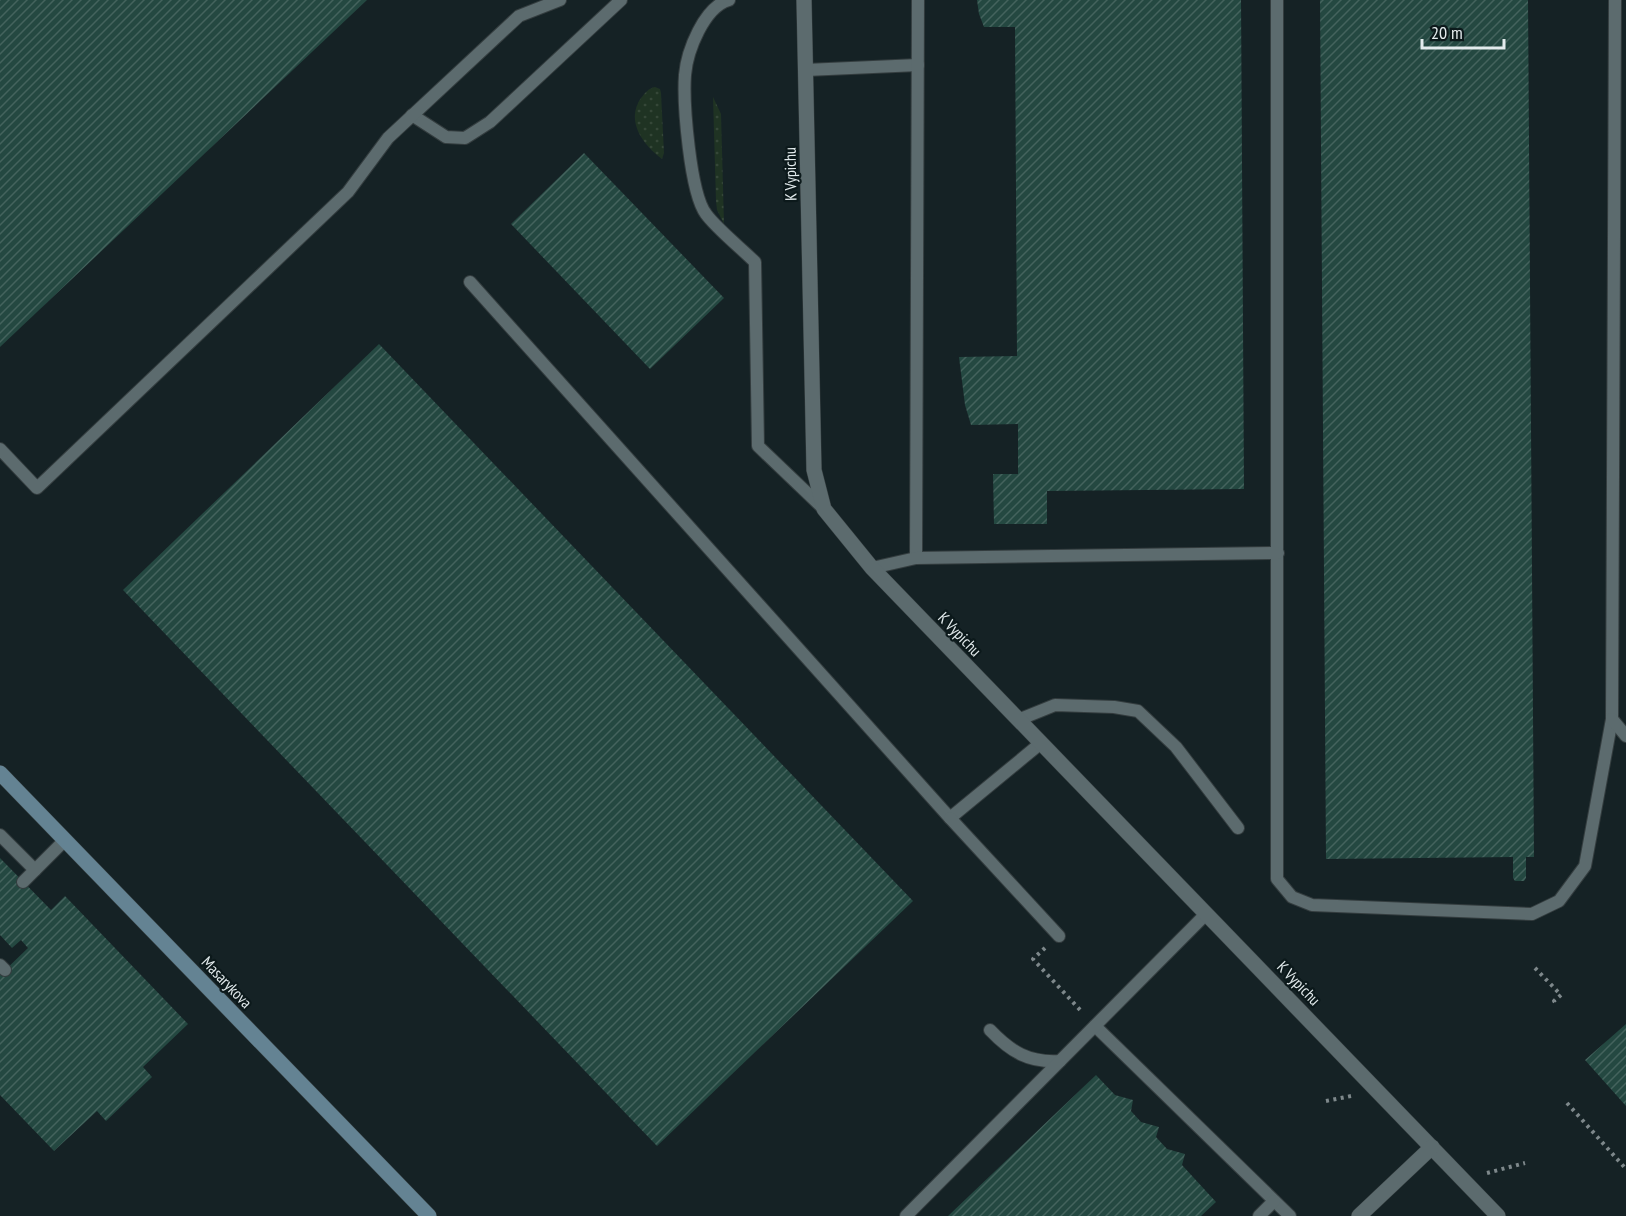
<svg xmlns="http://www.w3.org/2000/svg" width="1626" height="1216" font-family="'PT Sans Narrow',sans-serif">
<style>
.grass{fill:url(#grass-dots)}
.building{fill:url(#building-hatch)}
.lines{fill:none;stroke-linecap:round;stroke-linejoin:round}
.service-casing{stroke:#343d3f;stroke-width:14}
.minor-casing{stroke:#343d3f;stroke-width:16}
.secondary-casing{stroke:#343d3f;stroke-width:16}
.path{stroke:#7e888b;stroke-width:4;stroke-dasharray:3 4.5;stroke-linecap:butt}
.service{stroke:#5c6b6e;stroke-width:12}
.minor{stroke:#5c6b6e;stroke-width:15}
.secondary{stroke:#648393;stroke-width:15}
.labels{text-anchor:middle;dominant-baseline:central;stroke-width:4.5;stroke-linejoin:round;paint-order:stroke}
.street-label{font-size:16px;fill:#e3ebed;stroke:#0c191b}
</style>
<defs>
<pattern id="grass-dots" width="8" height="8" patternUnits="userSpaceOnUse" patternTransform="scale(1.5)"><rect width="8" height="8" fill="#1f3323"/><path d="M2 2h.1M6 6h.1" fill="none" stroke="#354738" stroke-width="1.8" stroke-linecap="round"/></pattern>
<pattern id="building-hatch" width="6" height="6" patternUnits="userSpaceOnUse" patternTransform="scale(1.5)"><rect width="6" height="6" fill="#244841"/><path d="M-1 1l2-2M0 6l6-6M5 7l2-2" fill="none" stroke="#44635d"/></pattern>
</defs>
<rect width="100%" height="100%" fill="#152225"/>
<g class="grass">
<path d="M655,87L660,89L661,93L664,153L662,159C643,145 625,121 641,98C645,93 649,88 655,87Z"/>
<polygon points="713,97 721,114 724,224 717,210 716,201"/>
</g>
<g class="building">
<polygon points="0,0 367,0 0,347"/>
<polygon points="977,0 1241,0 1244,489 1047,491 1047,524 994,524 993,474 1018,474 1018,424 971,425 965,405 959,357 1017,356 1015,27 984,27 979,14"/>
<polygon points="1320,0 1528,0 1534,857 1526,857 1526,878 1524,881 1515,881 1513,878 1513,857 1326,859"/>
<polygon points="584,153 724,298 650,369 511,224"/>
<polygon points="379,344 913,901 657,1146 123,590"/>
<polygon points="0,858 51,910 65,896 188,1024 143,1067 152,1077 106,1121 97,1111 54,1151 0,1095 0,975 28,948 21,940 12,948 0,935"/>
<polygon points="1626,1024 1626,1106 1585,1060"/>
<polygon points="1096,1075 1115,1095 1133,1100 1131,1111 1141,1122 1159,1127 1156,1137 1167,1149 1185,1154 1182,1165 1216,1202 1201,1216 948,1216"/>
</g>
<g class="lines">
<g class="service-casing">
<g id="service">
<path d="M729,0C704,7 687,51 685,75C683,103 690,193 706,214C716,228 742,249 755,262L758,446L824,509"/>
<polyline points="1277,0 1277,879 1292,897 1312,905 1532,914 1559,901 1585,866 1612,719 1615,0"/>
<polyline points="806,70 918,65"/>
<polyline points="412,115 446,137 465,138 490,122 621,0"/>
<polyline points="470,282 950,818 1041,743"/>
<polyline points="0,449 37,488 348,192 388,138 519,16 560,0"/>
<polyline points="916,558 918,0"/>
<polyline points="872,568 916,558 1278,553"/>
<polyline points="1612,719 1626,736"/>
<polyline points="1018,720 1055,705 1114,707 1138,711 1176,747 1238,828"/>
<polyline points="950,818 1059,936"/>
<polyline points="0,835 35,870"/>
<polyline points="23,882 65,840"/>
<polyline points="0,965 5,970"/>
<polyline points="1095,1026 1290,1216"/>
<path d="M990,1030C1011,1052 1029,1063 1060,1061"/>
<polyline points="906,1216 1206,914"/>
<polyline points="1259,1216 1274,1201"/>
</g>
</g>
<g class="minor-casing">
<g id="minor">
<polyline points="804,0 814,470 824,509 872,568 1498,1216"/>
<polyline points="1359,1216 1432,1147"/>
</g>
</g>
<g class="secondary-casing">
<polyline id="secondary" points="0,773 429,1216"/>
</g>
<g class="path">
<polyline points="1045,948 1033,959 1082,1012"/>
<polyline points="1535,968 1561,995 1554,1001 1557,1004"/>
<polyline points="1326,1101 1351,1096"/>
<polyline points="1567,1103 1626,1169"/>
<polyline points="1487,1173 1525,1163"/>
</g>
<use href="#service" class="service"/>
<use href="#minor" class="minor"/>
<use href="#secondary" class="secondary"/>
</g>
<g class="labels">
<g class="street-label">
<text transform="translate(790 174) rotate(-91)">K Vypichu</text>
<text transform="translate(960 634) rotate(46)">K Vypichu</text>
<text transform="translate(227 982) rotate(46)">Masarykova</text>
<text transform="translate(1299 983) rotate(46)">K Vypichu</text>
</g>
</g>
<path d="M1422 39v9h82v-9" fill="none" stroke="#e3ebed" stroke-width="3"/>
<text x="1431" y="39" font-size="18" fill="#e3ebed" stroke="#0c191b" stroke-width="4.5" paint-order="stroke">20 m</text>
</svg>
